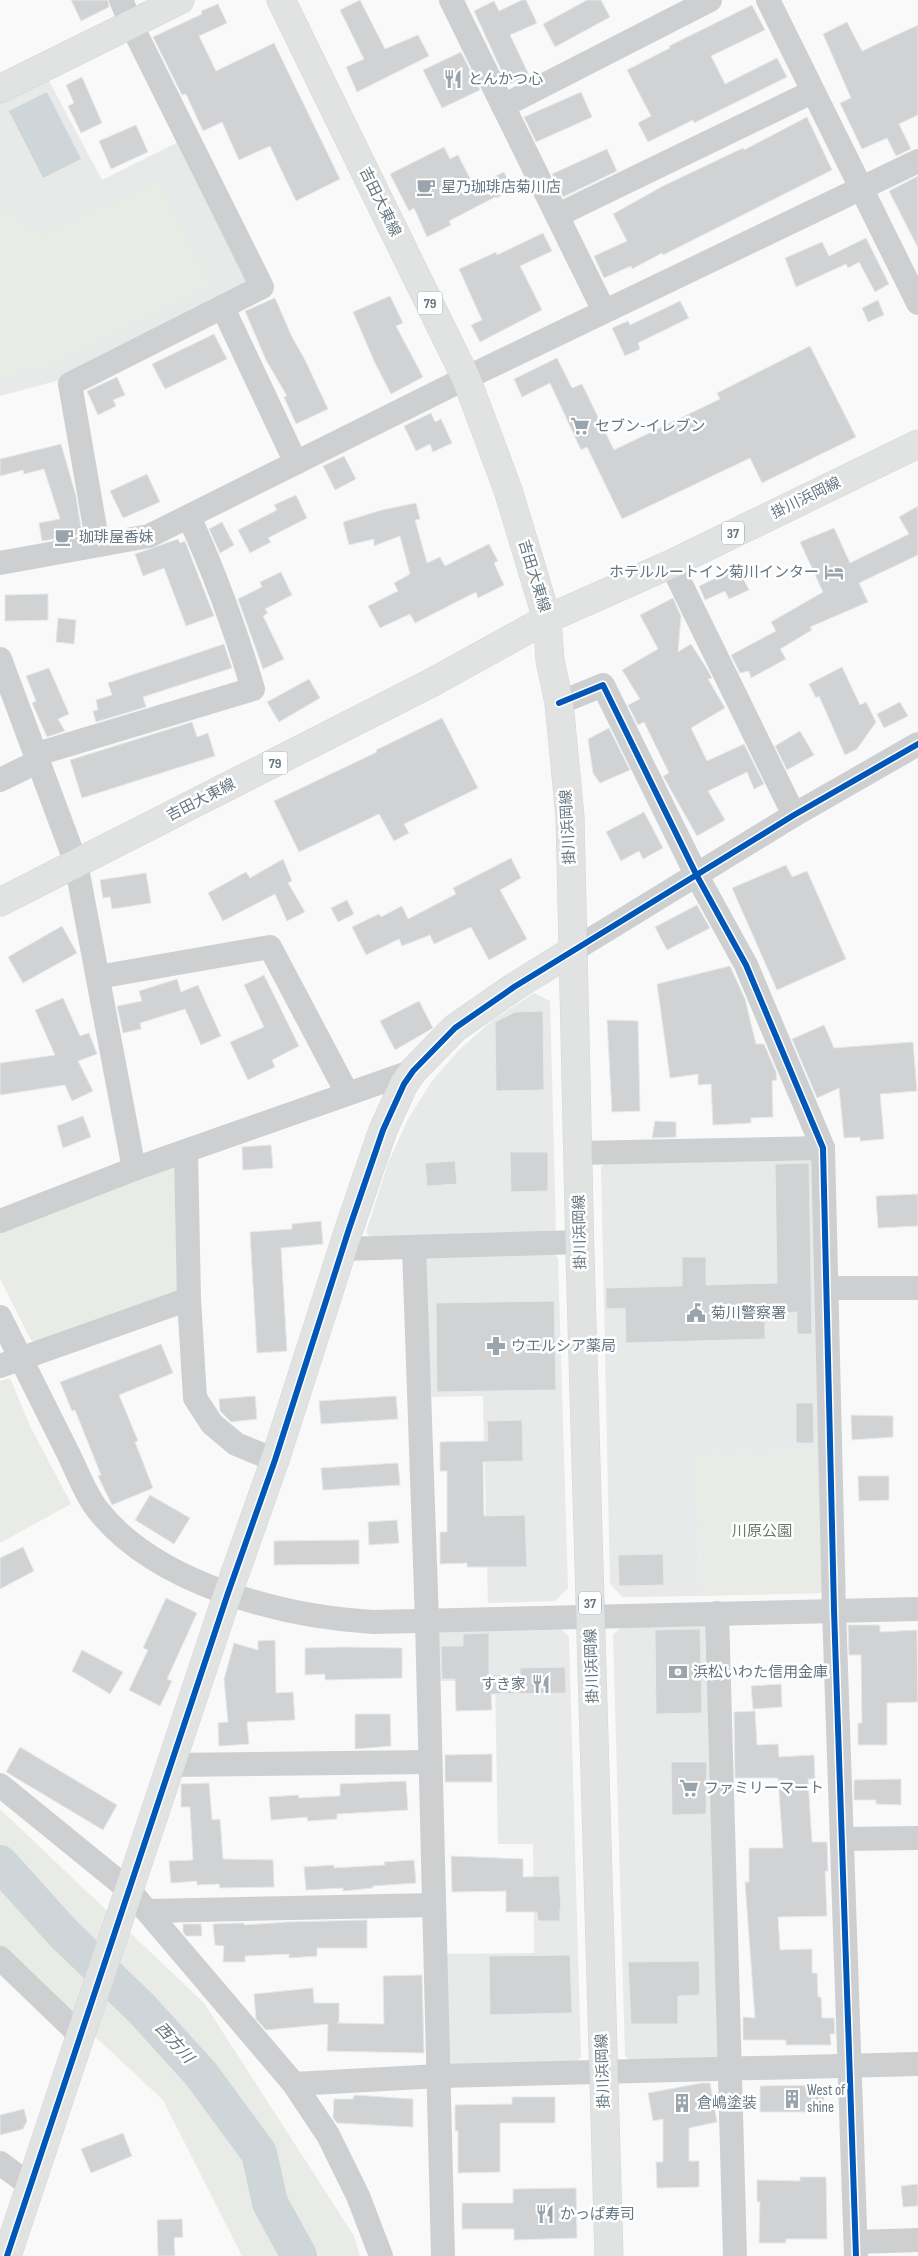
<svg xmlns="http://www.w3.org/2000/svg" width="918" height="2256" font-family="'Sofia Sans Condensed','Noto Sans JP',sans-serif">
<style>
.built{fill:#e8e9e9}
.green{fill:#e8ebe6}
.water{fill:#ced6d9}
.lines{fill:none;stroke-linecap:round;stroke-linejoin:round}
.river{stroke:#ced6d9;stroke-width:36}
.building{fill:#d0d2d3;stroke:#e8e8e8}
.secondary-casing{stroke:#d5d6d7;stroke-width:29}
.primary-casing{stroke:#d5d6d7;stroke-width:29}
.street{stroke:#cecfd0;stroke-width:24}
.secondary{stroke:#e1e2e2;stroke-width:28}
.primary{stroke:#e1e2e2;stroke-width:28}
.cycleway-casing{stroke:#fff;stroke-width:9}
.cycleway{stroke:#0057b8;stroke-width:6}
.labels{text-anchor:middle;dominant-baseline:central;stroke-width:5;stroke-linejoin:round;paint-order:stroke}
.shield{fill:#fff;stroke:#939fa8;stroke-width:1}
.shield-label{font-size:14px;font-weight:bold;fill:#657683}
.poi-label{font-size:15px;fill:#657683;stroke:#fff;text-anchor:start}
.street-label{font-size:15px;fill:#657683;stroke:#fff}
.park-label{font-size:15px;fill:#687a64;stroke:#fff}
.water-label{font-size:16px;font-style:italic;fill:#60757c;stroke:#fff}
</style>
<rect width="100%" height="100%" fill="#f9f9f9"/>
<g class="built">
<polygon points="48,79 102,180 180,141 250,277 246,288 60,380 0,396 0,102"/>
<polygon points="534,993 550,1001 556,1229 548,1238 373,1241 366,1232 388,1163 408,1119 432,1081 460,1049 493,1020"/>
<polygon points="810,1156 815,1164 821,1449 697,1453 699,1596 623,1597 610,1584 601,1167 608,1161"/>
<polygon points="550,1251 558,1258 568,1588 555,1601 488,1603 483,1396 427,1397 422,1261 431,1254"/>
<polygon points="702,1623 710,1630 722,2054 714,2061 633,2063 625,2056 613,1635 624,1624"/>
<polygon points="558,1626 569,1637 581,2057 574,2064 453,2067 445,2061 443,1954 534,1953 533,1844 498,1844 495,1681 436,1681 435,1635 441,1628"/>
</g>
<g class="green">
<polygon points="160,181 209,287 57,364 0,379 0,210 3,209 40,235"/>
<polygon points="172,1165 179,1170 178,1294 39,1343 31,1340 0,1279 0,1227"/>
<polygon points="10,1378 30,1426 71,1504 0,1543 0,1381"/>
<polygon points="821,1449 828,1586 820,1593 699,1596 697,1453"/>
<polygon points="0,1809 204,2003 354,2236 360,2256 242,2256 163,2100 0,1948"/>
</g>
<polygon class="water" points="47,92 81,159 43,178 9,111"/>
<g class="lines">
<polyline class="river" points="0,1863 64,1934 141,2008 201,2074 259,2153 270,2203 299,2256"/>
</g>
<g class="building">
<polygon points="71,0 108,0 109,7 81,21"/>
<polygon points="360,0 385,49 418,35 429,56 357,92 346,67 364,59 340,10"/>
<polygon points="522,0 526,0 537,23 510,35 529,75 508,85 474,11 494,1 499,11"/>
<polygon points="587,0 601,0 610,17 555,47 543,24"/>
<polygon points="218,4 227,23 199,36 216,71 274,43 340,179 296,201 270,146 239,160 222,122 203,131 186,94 182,95 153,37 202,14 201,11"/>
<polygon points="752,5 765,30 711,56 725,84 777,58 787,77 694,123 693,120 648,142 638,123 651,116 627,70 670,48 669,46"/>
<polygon points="847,22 862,51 918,25 918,115 899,124 911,149 896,156 887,138 862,149 840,103 851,98 823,34"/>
<polygon points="461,52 480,90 442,108 423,70"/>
<polygon points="82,77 102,123 81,133 68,106 74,103 66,85"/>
<polygon points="581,92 592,117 536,142 524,117"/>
<polygon points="807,117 832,170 663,255 662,253 632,269 631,266 604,278 594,256 627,241 613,214 663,186 743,148 744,150"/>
<polygon points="136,125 148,152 111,169 99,141"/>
<polygon points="444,147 450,159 458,155 474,186 504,172 513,190 496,198 495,197 449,221 451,225 427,237 414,208 409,211 390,174"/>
<polygon points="607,149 617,171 563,197 552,174"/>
<polygon points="918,176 918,248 889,191"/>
<polygon points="543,233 552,251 520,266 542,310 480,342 471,325 482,320 459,269 496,252 497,255"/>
<polygon points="866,238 889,284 875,292 859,262 848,268 846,264 796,287 785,258 822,242 829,256"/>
<polygon points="390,296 403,323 396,326 423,377 391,394 375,363 353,312"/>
<polygon points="275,298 292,337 305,360 328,409 296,424 284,397 287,396 266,360 245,311"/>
<polygon points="878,300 884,315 868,322 862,308"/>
<polygon points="680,301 689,318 638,343 640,349 625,356 612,328 628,321 630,325"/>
<polygon points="214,334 227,359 165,389 152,364"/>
<polygon points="810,346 856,437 762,483 750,458 622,519 587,447 581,450 550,383 522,397 514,379 557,358 572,388 582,384 614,450 720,399 717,393"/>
<polygon points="117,377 125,395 113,400 116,406 98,415 87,391"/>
<polygon points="431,413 435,422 441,419 452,443 433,452 430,444 416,451 404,426"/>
<polygon points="61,444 76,496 82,534 42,541 39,523 60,519 44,469 24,474 23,470 0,476 0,459"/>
<polygon points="344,456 356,479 335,490 323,466"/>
<polygon points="147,474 160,502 123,518 110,491"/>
<polygon points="296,495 307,518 268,538 271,542 250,553 238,530 277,510 274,505"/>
<polygon points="416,503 420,519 415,520 427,563 440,557 445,566 489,544 498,561 494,563 504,585 478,598 476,592 415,623 410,614 380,628 368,606 398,591 394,583 410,574 400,536 374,546 374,539 349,545 343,522 382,510"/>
<polygon points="918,506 918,555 859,583 868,602 810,627 812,630 780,649 786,659 751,678 749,671 740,673 731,655 776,631 771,622 823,592 800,542 834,528 850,563 909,534 899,517"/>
<polygon points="222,522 234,545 220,553 209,529"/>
<polygon points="178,539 180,543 185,541 214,616 186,626 164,568 143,576 135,554"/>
<polygon points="738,568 749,590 729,599 725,591 705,600 699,586"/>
<polygon points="281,572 292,595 265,609 268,613 263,616 284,659 263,669 238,599 262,587 260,582"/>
<polygon points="48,594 48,620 5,621 5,595"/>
<polygon points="673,598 681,616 678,652 691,644 707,669 712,678 708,679 725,708 691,728 707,761 744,744 764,784 754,789 747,772 708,791 725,820 697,836 663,776 669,773 644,722 638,725 628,705 640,699 622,670 658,649 640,615"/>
<polygon points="58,618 76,620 74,644 56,642"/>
<polygon points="224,644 232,668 143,697 146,707 96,722 93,711 98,710 96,700 112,695 108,683"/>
<polygon points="842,667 860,705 866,702 876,722 857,749 845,755 819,696 816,698 809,684"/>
<polygon points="49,668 69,714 58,719 65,731 47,737 32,703 36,701 26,676"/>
<polygon points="309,679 320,698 279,722 267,702"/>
<polygon points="900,702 908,716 884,728 877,714"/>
<polygon points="442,718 478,788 404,824 409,833 394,841 379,814 299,852 274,801 377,752 376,750"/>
<polygon points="192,722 197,737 208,733 215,756 82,798 70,760"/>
<polygon points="609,728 630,770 600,783 593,773 588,739"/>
<polygon points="800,731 814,755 787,770 775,746"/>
<polygon points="644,812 663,848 643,859 639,851 621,861 606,832"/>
<polygon points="511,858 521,878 500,890 527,939 489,960 471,927 434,944 430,935 402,946 399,939 366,955 352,927 379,914 381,917 402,906 408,919 456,894 453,888"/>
<polygon points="283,859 292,881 288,883 305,912 287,921 275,894 223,921 208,893 246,872 250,878"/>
<polygon points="786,865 792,877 807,871 846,959 777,990 732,888"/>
<polygon points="146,873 151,903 112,909 110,897 103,898 100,880"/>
<polygon points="347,900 354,914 338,922 331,908"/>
<polygon points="697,905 710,928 667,950 655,927"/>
<polygon points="62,926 77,953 23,983 8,957"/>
<polygon points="730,966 745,999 756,1044 764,1044 776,1072 777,1080 772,1081 773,1117 751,1118 751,1123 713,1125 711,1084 698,1085 698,1074 670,1078 657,984"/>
<polygon points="264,975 299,1046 272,1060 275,1067 248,1080 230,1042 264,1027 244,985"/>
<polygon points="177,979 181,992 198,985 221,1036 201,1045 185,1009 140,1023 141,1029 123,1033 117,1006 142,1001 139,991"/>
<polygon points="63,998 80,1036 89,1033 97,1054 78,1061 93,1091 72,1101 65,1085 0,1095 0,1063 55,1055 35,1010"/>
<polygon points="419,1001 433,1028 395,1050 380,1021"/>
<polygon points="543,1011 544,1090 496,1091 495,1022 515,1012"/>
<polygon points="607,1020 638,1021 640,1111 612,1112"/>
<polygon points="824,1025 834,1048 913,1042 917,1091 880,1094 884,1139 860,1141 860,1137 844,1138 839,1088 817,1098 792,1039"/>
<polygon points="83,1116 91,1137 63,1148 57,1126"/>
<polygon points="655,1121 676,1122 676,1137 652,1138"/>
<polygon points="271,1145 273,1168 243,1170 242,1147"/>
<polygon points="510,1152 548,1152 548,1191 511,1192"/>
<polygon points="455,1161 457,1184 427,1186 425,1163"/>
<polygon points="809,1163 812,1334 797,1334 797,1312 765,1314 765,1339 626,1343 625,1308 606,1309 606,1288 682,1286 682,1257 706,1257 706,1285 777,1283 775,1164"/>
<polygon points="918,1194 918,1226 878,1228 876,1196"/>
<polygon points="321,1221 323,1244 281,1248 287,1351 257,1353 250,1232 292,1229 292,1224"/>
<polygon points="554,1301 556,1390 437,1392 436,1303"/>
<polygon points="161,1344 173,1373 119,1395 138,1441 135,1442 153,1488 112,1505 98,1476 101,1475 75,1410 72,1411 60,1382"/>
<polygon points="255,1396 257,1419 231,1422 220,1411 219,1399"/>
<polygon points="396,1396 398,1419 321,1424 319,1401"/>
<polygon points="796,1403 813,1403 814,1443 796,1443"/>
<polygon points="851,1415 893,1416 893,1437 852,1440"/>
<polygon points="522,1420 523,1461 483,1462 484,1516 525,1515 527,1567 467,1567 467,1563 440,1564 440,1532 447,1532 447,1471 440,1471 440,1442 488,1441 487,1421"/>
<polygon points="398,1463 400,1485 323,1490 321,1468"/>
<polygon points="858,1476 889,1476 889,1500 859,1501"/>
<polygon points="150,1495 190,1518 174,1544 135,1520"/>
<polygon points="397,1520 399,1543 369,1545 368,1522"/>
<polygon points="359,1540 359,1564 274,1565 274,1541"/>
<polygon points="23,1547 34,1571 0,1589 0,1558"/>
<polygon points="663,1554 664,1585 619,1586 618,1555"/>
<polygon points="166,1598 197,1613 167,1679 172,1681 160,1706 129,1690 148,1650 143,1648"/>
<polygon points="848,1625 880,1625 880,1632 917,1630 918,1702 887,1703 887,1745 858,1745 858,1723 862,1723 861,1655 849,1655"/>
<polygon points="700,1629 702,1713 656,1714 655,1630"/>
<polygon points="489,1633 489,1675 520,1675 520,1668 565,1667 566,1693 491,1694 492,1710 456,1711 455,1679 442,1679 441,1646 463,1646 463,1634"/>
<polygon points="275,1640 276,1693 293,1692 295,1720 247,1722 249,1744 219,1746 218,1723 228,1722 224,1679 234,1643 258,1650 258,1641"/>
<polygon points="344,1647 402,1648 402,1678 325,1680 325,1674 305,1675 305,1648"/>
<polygon points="82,1650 123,1672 110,1694 72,1671"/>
<polygon points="781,1684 782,1707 753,1709 751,1686"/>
<polygon points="755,1711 757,1745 778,1744 779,1757 814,1755 815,1779 808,1779 812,1842 827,1842 828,1871 825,1871 827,1916 778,1917 780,1950 812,1949 812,1973 817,1973 818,1997 821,1997 822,2018 834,2018 835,2034 830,2034 831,2045 786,2045 786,2040 743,2040 743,2017 755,2018 745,1882 749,1882 749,1848 783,1848 778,1778 735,1778 734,1712"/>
<polygon points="355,1714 390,1714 391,1746 355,1749"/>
<polygon points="20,1747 117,1805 103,1830 6,1772"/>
<polygon points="492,1754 492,1782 445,1782 445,1755"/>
<polygon points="671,1762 707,1762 706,1814 672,1815"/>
<polygon points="901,1779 901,1805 876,1804 876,1800 854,1800 854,1780"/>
<polygon points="406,1781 408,1810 337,1814 337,1819 308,1821 307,1817 271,1820 269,1797 298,1795 299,1798 340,1796 340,1784"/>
<polygon points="209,1783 212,1820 220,1819 223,1859 273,1860 274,1887 220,1888 219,1884 197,1885 197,1881 171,1883 169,1861 193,1860 190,1807 181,1807 181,1784"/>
<polygon points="451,1856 523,1859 523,1877 559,1876 561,1909 560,1909 560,1921 538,1921 537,1912 506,1912 506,1891 452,1892"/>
<polygon points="414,1860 416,1883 373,1886 373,1888 343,1891 343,1888 306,1890 304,1867 334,1865 334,1868 385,1865 384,1862"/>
<polygon points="367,1920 367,1948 317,1948 317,1956 289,1958 289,1954 245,1956 245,1962 223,1962 224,1946 215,1945 213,1924 244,1923 244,1925 287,1922"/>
<polygon points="183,1924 201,1924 202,1936 186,1936 183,1932"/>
<polygon points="570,1955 572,2013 490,2015 489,1956"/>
<polygon points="699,1961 700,1995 678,1996 678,2024 631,2024 628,1962"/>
<polygon points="422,1975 424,2053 327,2051 328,2024 266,2030 256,2019 254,1994 313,1988 314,2003 339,2003 339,2023 337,2023 384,2024 383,1976"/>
<polygon points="702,2083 710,2083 717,2122 689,2128 689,2161 699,2161 699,2187 657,2188 656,2162 663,2162 663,2119 653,2121 648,2093"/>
<polygon points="824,2085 824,2112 760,2112 760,2086"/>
<polygon points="354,2095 413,2099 413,2127 337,2123 333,2118 334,2099 353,2099"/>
<polygon points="512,2097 555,2097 555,2123 500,2123 500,2172 458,2173 458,2131 455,2131 455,2105 512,2104"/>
<polygon points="24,2109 27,2121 23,2129 0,2135 0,2115"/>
<polygon points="123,2133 132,2156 91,2173 81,2149"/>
<polygon points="800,2177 826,2177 827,2239 786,2239 786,2243 759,2243 760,2202 757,2202 757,2180 800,2181"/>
<polygon points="918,2184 918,2206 903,2207 901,2186"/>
<polygon points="576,2188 577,2238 514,2240 514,2229 462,2229 462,2203 513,2203 513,2189"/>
<polygon points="182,2219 183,2237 174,2238 175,2256 158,2256 157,2220"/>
</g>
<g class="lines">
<g class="secondary-casing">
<g id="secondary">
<polyline points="0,89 180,0"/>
<polyline points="7,2256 228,1593 275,1460 349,1229 383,1130 404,1084 413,1071 455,1028 514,987 572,951"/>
</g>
</g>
<g class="primary-casing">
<g id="primary">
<polyline points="281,0 466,378 508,490 547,619 550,660 559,703 570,817 580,1255 609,2256"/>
<polyline points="0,902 431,683 547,619 671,564 918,444"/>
</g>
</g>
<g class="street">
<polyline points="451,0 604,311"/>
<polyline points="768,0 918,303"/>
<polyline points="503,106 710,0"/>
<polyline points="558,215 812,92"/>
<polyline points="223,308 296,463"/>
<polyline points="98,545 70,384 262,287 131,24 121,0"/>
<polyline points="0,563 149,536 466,378 918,161"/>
<polyline points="671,564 794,815"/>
<polyline points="0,659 76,863 134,1169"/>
<polyline points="559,703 603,685 697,876 746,965 823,1148 834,1610 856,2256"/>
<path d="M37,754L253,689C235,629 215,573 189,517"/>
<polyline points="0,780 39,761"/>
<polyline points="572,951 794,815 918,744"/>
<polyline points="98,977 270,947 347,1093"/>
<polyline points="186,1152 189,1299 195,1398 212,1424 236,1444 275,1460"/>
<polyline points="578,1153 823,1148"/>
<polyline points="0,1221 134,1169 413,1071"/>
<polyline points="414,1248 427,1621 443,2256"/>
<polyline points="343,1249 580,1242"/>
<polyline points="827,1288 918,1288"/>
<path d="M0,1317C22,1361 44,1405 66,1449C76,1468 84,1492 97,1509C155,1584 283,1617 373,1622L918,1609"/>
<polyline points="0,1366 189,1299"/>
<polyline points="717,1613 735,2256"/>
<polyline points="170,1765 430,1762"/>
<polyline points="0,1785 129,1890 294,2084 439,2076 918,2064"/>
<polyline points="842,1839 918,1838"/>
<polyline points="147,1911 434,1905"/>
<polyline points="0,1958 81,2036"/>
<polyline points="294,2084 328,2135 358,2196 381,2256"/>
<polyline points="0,2163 31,2186"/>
<polyline points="856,2242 918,2240"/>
</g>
<use href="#secondary" class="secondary"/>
<use href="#primary" class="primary"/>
<g class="cycleway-casing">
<g id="cycleway">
<polyline points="559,703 603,685 697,876 746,965 823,1148 834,1610 856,2256"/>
<polyline points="7,2256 228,1593 275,1460 349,1229 383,1130 404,1084 413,1071 455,1028 514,987 794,815 918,744"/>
</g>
</g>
<use href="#cycleway" class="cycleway"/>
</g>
<defs>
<g id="restaurant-bare" transform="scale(1.5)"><path d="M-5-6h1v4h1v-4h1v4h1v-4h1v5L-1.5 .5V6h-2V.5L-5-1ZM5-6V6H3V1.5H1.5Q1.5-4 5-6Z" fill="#99a4ac" stroke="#fff" stroke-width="2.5" paint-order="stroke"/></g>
<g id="cafe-bare" transform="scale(1.5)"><path d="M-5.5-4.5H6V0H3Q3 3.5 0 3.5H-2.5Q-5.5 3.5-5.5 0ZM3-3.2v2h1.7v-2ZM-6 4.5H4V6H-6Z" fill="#99a4ac" stroke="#fff" stroke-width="2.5" paint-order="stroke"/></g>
<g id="supermarket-bare" transform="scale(1.5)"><path d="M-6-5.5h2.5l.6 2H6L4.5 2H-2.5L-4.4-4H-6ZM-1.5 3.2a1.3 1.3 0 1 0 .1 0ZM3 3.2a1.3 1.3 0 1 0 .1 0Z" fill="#99a4ac" stroke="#fff" stroke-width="2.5" paint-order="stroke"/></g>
<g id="hotel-bare" transform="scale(1.5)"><path d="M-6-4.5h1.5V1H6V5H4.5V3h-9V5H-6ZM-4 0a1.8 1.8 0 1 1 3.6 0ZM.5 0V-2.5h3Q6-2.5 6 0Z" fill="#99a4ac" stroke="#fff" stroke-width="2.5" paint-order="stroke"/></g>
<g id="civic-bare" transform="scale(1.5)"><path d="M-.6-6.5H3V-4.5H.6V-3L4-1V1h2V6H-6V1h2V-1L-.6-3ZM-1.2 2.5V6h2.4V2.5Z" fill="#99a4ac" stroke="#fff" stroke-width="2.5" paint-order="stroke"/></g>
<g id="pharmacy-bare" transform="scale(1.5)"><path d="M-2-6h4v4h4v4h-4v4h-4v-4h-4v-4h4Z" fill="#99a4ac" stroke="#fff" stroke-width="2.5" paint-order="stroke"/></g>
<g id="bank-bare" transform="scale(1.5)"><path d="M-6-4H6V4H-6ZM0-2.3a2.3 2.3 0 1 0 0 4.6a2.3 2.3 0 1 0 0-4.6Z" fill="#99a4ac" stroke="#fff" stroke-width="2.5" paint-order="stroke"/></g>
<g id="building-bare" transform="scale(1.5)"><path d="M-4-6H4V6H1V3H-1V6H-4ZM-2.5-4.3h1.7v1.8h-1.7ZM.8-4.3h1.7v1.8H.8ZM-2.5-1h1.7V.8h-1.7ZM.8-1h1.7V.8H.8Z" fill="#99a4ac" stroke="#fff" stroke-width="2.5" paint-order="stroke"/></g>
</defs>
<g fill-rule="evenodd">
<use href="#restaurant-bare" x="453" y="79"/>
<use href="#cafe-bare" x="426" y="187"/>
<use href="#supermarket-bare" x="580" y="426"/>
<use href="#cafe-bare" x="64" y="537"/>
<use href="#hotel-bare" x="834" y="572"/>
<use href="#civic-bare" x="696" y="1313"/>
<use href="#pharmacy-bare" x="496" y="1346"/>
<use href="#bank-bare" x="678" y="1672"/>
<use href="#restaurant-bare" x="541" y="1684"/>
<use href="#supermarket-bare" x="689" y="1788"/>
<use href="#building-bare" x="792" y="2099"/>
<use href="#building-bare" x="682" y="2103"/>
<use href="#restaurant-bare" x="545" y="2214"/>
</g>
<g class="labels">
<g class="shield">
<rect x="417.5" y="291.5" width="25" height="23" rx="4"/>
<rect x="722" y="521.5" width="22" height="23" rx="4"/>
<rect x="262.5" y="751.5" width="25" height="23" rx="4"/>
<rect x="579" y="1591.5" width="22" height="23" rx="4"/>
</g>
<g class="shield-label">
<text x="430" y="303">79</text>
<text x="733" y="533">37</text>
<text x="275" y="763">79</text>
<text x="590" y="1603">37</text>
</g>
<g class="poi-label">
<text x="468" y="79">とんかつ心</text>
<text x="441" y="187">星乃珈琲店菊川店</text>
<text x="595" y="426">セブン-イレブン</text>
<text x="79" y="537">珈琲屋香妹</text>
<text x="819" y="572" text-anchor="end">ホテルルートイン菊川インター</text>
<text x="711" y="1313">菊川警察署</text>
<text x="511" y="1346">ウエルシア薬局</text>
<text x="693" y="1672">浜松いわた信用金庫</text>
<text x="526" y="1684" text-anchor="end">すき家</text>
<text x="704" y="1788">ファミリーマート</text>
<text x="807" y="2090">West of<tspan x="807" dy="17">shine</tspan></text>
<text x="697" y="2103">倉嶋塗装</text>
<text x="560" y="2214">かっぱ寿司</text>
</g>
<g class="street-label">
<text transform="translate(380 202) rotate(64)">吉田大東線</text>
<text transform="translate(806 498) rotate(-26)">掛川浜岡線</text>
<text transform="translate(534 576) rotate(73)">吉田大東線</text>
<text transform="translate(201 800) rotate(-27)">吉田大東線</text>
<text transform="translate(568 827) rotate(-93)">掛川浜岡線</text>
<text transform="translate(580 1232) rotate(-91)">掛川浜岡線</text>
<text transform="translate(592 1666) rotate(-92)">掛川浜岡線</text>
<text transform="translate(603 2071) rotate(-92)">掛川浜岡線</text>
</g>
<g class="park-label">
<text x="762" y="1531">川原公園</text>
</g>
<g class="water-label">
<text transform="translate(174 2043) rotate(48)">西方川</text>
</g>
</g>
</svg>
